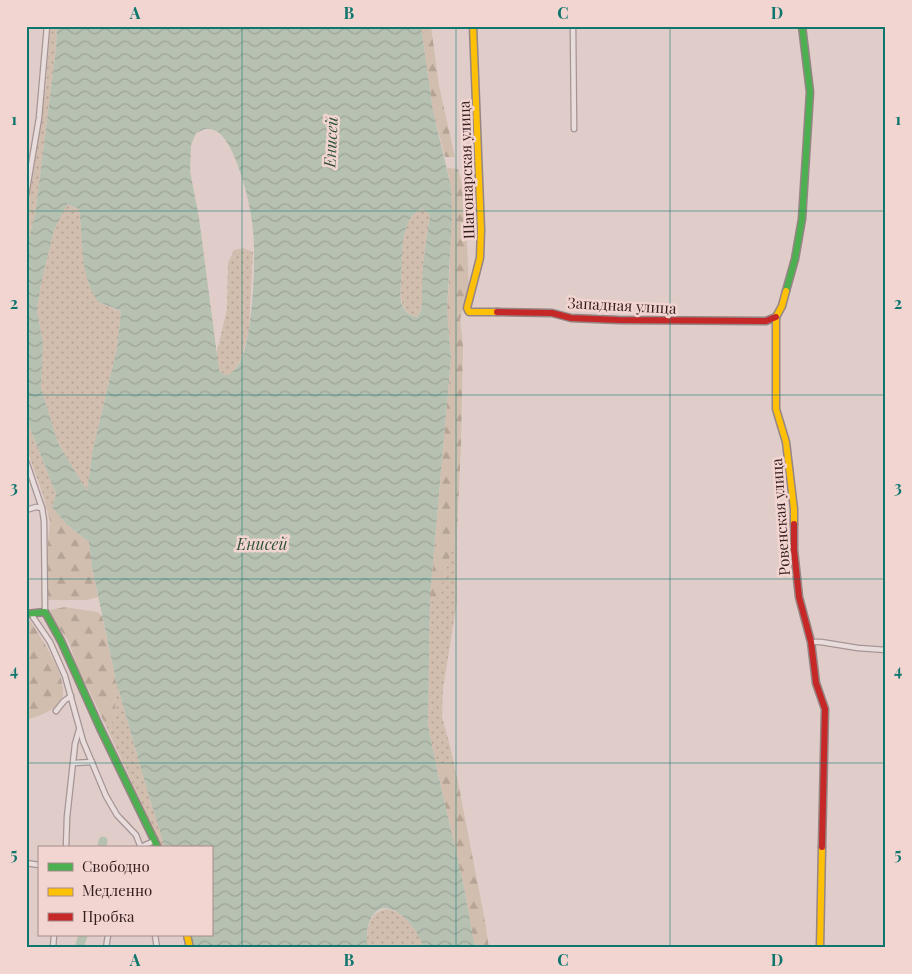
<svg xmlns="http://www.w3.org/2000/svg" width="912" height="974" font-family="'Playfair Display',serif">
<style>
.grass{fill:url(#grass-dots)}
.forest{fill:url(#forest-firs)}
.water{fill:url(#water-waves);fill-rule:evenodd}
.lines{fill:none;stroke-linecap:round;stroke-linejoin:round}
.river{stroke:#b6c1b2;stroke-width:9}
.street-casing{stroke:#a59594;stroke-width:7}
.fast-casing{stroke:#958584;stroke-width:9}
.slow-casing{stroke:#958584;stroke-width:9}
.jam-casing{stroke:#958584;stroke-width:9}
.street{stroke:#e8dddc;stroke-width:4.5}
.fast{stroke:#4caf50;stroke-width:6}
.slow{stroke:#ffc107;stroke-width:6}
.jam{stroke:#c62828;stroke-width:6}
.grid{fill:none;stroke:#0f766e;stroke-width:1;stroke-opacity:0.55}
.labels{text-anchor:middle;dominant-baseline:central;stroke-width:5;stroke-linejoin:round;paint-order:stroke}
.street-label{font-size:15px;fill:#321d1f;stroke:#f2d5d0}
.water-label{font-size:16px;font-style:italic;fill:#2e513b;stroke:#f2d5d0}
.neatline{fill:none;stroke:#0f766e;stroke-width:2}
.grid-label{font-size:16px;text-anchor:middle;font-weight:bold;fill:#0f766e}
</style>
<defs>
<pattern id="grass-dots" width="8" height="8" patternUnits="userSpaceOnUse" patternTransform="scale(1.25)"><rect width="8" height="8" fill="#d2beae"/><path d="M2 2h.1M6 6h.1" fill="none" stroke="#b5a395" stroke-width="1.8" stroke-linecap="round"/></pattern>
<pattern id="forest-firs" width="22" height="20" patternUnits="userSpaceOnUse" patternTransform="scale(1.25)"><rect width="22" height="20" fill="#d2beae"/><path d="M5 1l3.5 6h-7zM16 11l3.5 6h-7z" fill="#b5a395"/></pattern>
<pattern id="water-waves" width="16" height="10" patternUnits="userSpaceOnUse" patternTransform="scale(1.25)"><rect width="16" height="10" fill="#b6c1b2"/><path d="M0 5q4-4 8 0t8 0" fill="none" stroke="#9da599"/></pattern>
</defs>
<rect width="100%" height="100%" fill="#e0cdca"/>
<g class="grass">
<polygon points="50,26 57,26 56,49 35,215 26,249 26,209 33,175 46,85"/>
<polygon points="66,204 79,209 98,302 116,310 121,311 117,348 93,449 87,492 58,443 41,388 43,344 37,310 41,284 54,230"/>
<path d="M422,209L427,211L430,216C426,241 422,265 422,291C422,299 423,310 417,317C408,316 404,310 402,302C400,295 401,286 401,279C402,260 400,216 422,209Z"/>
<polygon points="243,248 253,252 249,329 241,360 230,375 224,375 219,370 216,355 227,309 228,263 234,250"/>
<polygon points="26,418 56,494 52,507 43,495 26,447"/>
<polygon points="457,532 457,602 443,688 442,717 450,746 458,782 449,766 441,764 436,765 428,725 430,597 440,597 446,570"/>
<polygon points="116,681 148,793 165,848 162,848 105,724 111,724 115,719"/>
<path d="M388,909C405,913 420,931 423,948H367C367,931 367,911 388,909Z"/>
</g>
<g class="forest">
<polygon points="421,26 431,26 439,86 455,157 445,157 433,111"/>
<polygon points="447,168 458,169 465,195 469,289 460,319 463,346 461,444 457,532 446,570 440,598 430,597 451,358 447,312 450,265 451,187"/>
<polygon points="43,495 66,524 89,542 92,567 98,597 87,600 48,600 46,562 50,521"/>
<polygon points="65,607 97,612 102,616 116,681 115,719 111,724 105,724 90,692 78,670 69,642 51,617 50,610"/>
<path d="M26,619H29C39,635 74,684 60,702C52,712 38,716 26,720Z"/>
<polygon points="441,764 449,766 458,782 485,921 489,948 475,948 463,882 436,765"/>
</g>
<path class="water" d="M57,26H421L433,111L451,187L452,217L447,312L451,358L430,597L428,725L436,765L463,882L475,948H423C421,932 391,894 374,914C366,923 367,936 367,948H194L190,935H211V848H165L148,793L116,681L92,567L89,542L66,524L52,507L56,494L26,418V249L35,215L56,49ZM205,129C208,129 213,129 216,131C236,141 252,208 253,230C256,261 253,331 241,360C239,365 234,370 229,375H224L219,370L199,218L190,171L191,145L196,133ZM67,204L79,209C83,233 80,261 89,284C91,291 95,296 98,302L121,311L117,348L93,449L87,491L58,443L41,388L43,344L37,310L41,284L54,230ZM422,209L427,211L430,216C426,241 422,265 422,291C422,299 423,311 417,317C408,316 404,310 401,302C400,295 401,286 401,279C402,260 400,216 422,209Z"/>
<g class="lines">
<g class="river">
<polyline points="102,848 103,841"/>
<polyline points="79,948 83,935"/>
</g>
<g class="street-casing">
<g id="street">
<polyline points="573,26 574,129"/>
<polyline points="26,195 39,118 47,26"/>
<polyline points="26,461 42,508 44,521 45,612"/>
<polyline points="26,510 36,507 42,508"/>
<polyline points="31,614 50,642 65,676 83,741 106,796 117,815 136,835 141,848"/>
<polyline points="811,642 821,642 858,648 886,650"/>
<polyline points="56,711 64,701 71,696"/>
<polyline points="74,763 92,762"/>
<polyline points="141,847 154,841"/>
<polyline points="66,848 67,817 75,744 79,730"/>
<polyline points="26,863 39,865"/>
<polyline points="155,935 157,948"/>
<polyline points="53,948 54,935"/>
<polyline points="106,948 108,935"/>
</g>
</g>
<g class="fast-casing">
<g id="fast">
<polyline points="786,291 795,259 802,219 810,92 802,26"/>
<polyline points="26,614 45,612 61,641 100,728 158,848"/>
</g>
</g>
<g class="slow-casing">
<g id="slow">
<polyline points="473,26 481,230 480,258 467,308 469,312 497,312"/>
<polyline points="786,291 782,306 776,317 776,409 786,442 794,509 794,524"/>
<polyline points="187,935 190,948"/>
<polyline points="820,948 822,847"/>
</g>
</g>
<g class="jam-casing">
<g id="jam">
<polyline points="497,312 552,313 571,318 619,320 766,321 776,317"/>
<polyline points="794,524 794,550 799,597 811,642 816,683 825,709 822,847"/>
</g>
</g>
<use href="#street" class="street"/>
<use href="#fast" class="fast"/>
<use href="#slow" class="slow"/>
<use href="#jam" class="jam"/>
</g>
<path class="grid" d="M242,26V948M456,26V948M670,26V948M26,211H886M26,395H886M26,579H886M26,763H886"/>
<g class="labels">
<g class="street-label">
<text transform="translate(466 170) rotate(-92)">Шагонарская улица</text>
<text transform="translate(622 305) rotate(3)">Западная улица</text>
<text transform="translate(780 517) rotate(-94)">Ровенская улица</text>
</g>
<g class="water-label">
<text transform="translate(330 142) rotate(-87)">Енисей</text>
<text x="262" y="543">Енисей</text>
</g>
</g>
<rect width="912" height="974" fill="none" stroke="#f2d5d0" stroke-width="55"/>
<rect x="38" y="846" width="175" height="90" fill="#f2d5d0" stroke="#a58b89"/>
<rect x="48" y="863" width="25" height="8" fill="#4caf50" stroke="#a58b89"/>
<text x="82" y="872" font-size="15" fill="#321d1f">Свободно</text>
<rect x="48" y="888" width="25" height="8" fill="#ffc107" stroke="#a58b89"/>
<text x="82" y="896" font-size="15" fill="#321d1f">Медленно</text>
<rect x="48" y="913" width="25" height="8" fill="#c62828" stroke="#a58b89"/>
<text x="82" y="922" font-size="15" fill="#321d1f">Пробка</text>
<rect x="28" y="28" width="856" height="918" class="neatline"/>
<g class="grid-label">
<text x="135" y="19">A</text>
<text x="349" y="19">B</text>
<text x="563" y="19">C</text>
<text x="777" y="19">D</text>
<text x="14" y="125">1</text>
<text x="898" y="125">1</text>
<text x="14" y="309">2</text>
<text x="898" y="309">2</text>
<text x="14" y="493">3</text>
<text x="898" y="493">3</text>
<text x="14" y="676">4</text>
<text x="898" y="676">4</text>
<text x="14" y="860">5</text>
<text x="898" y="860">5</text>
<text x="135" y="966">A</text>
<text x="349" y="966">B</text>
<text x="563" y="966">C</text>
<text x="777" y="966">D</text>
</g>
</svg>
